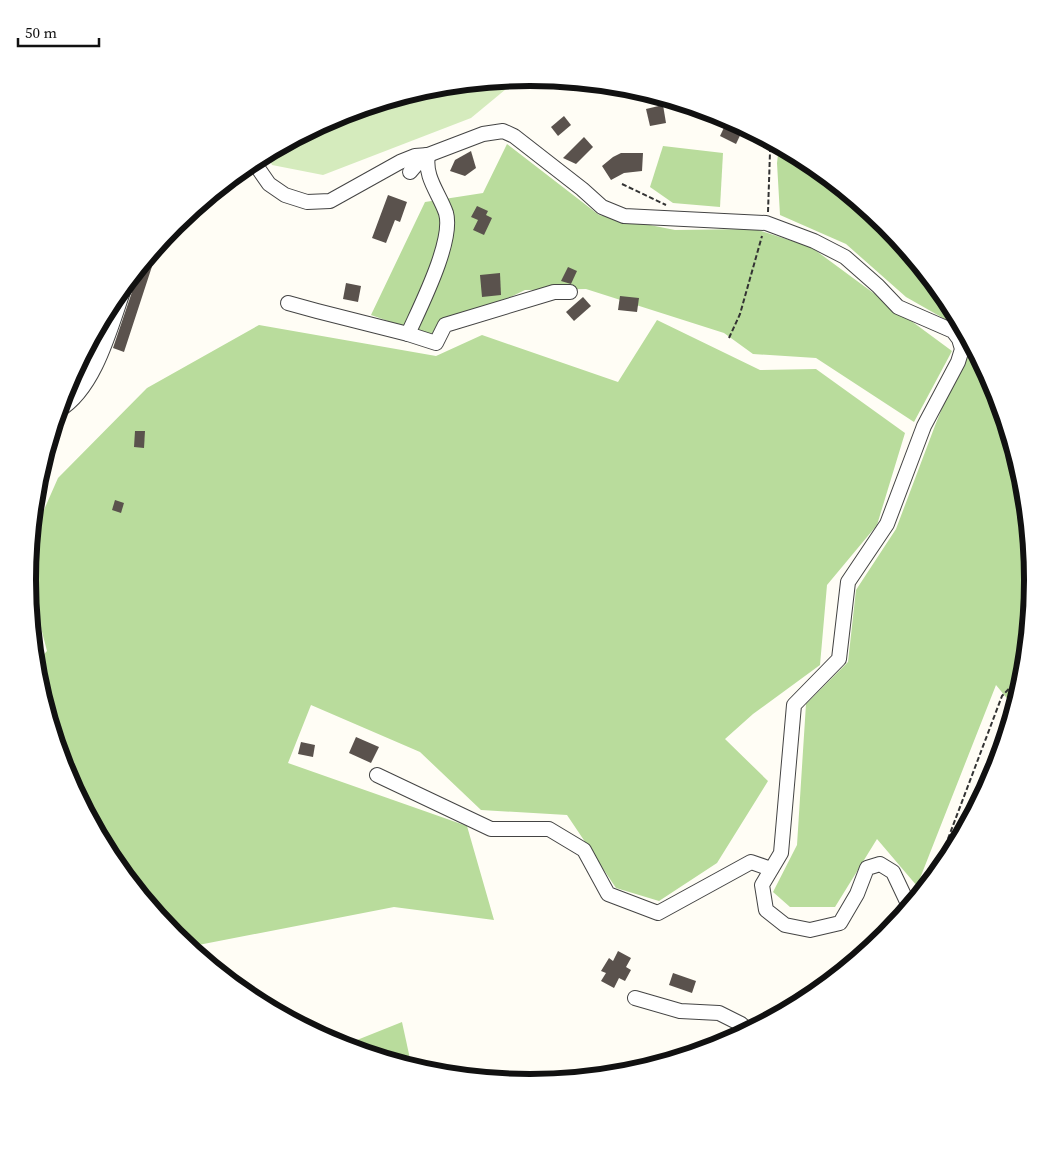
<svg xmlns="http://www.w3.org/2000/svg" width="1061" height="1161" font-family="'Source Serif 4',serif">
<style>
.green{fill:#d5ebbd}
.forest{fill:#b9dc9c}
.building{fill:#5a524d}
.lines{fill:none;stroke-linecap:round;stroke-linejoin:round}
.minor-casing{stroke:#444;stroke-width:16}
.path{stroke:#333;stroke-width:2;stroke-dasharray:5 2.5;stroke-linecap:butt}
.minor{stroke:#fff;stroke-width:14}
.rim{fill:none;stroke:#111;stroke-width:6}
</style>
<rect width="100%" height="100%" fill="#fffdf5"/>
<polygon class="green" points="518,79 471,118 323,175 272,165 267,154 338,116 433,87"/>
<g class="forest">
<polygon points="507,144 599,215 675,230 755,229 811,247 952,351 914,422 816,358 753,354 724,333 586,289 525,290 430,336 371,315 425,202 483,193"/>
<polygon points="663,146 723,153 720,207 673,203 650,187"/>
<polygon points="779,146 810,162 886,225 949,301 964,330 906,297 846,244 780,215 777,163"/>
<polygon points="657,320 760,370 816,369 905,433 877,525 827,585 820,665 753,714 725,739 768,781 717,863 659,901 616,888 567,815 481,810 420,752 311,705 288,763 467,826 494,920 394,907 188,947 157,914 112,860 66,773 37,678 36,663 47,651 28,578 32,537 58,478 147,388 259,325 436,356 482,335 618,382"/>
<polygon points="970,341 995,388 1024,483 1033,581 1024,679 1015,708 996,685 917,886 877,839 835,907 790,907 773,892 797,845 806,704 848,662 856,590 896,529 936,423"/>
<polygon points="1011,723 995,773 959,841"/>
<polygon points="402,1022 412,1068 342,1046"/>
</g>
<g class="building">
<polygon points="663,105 666,123 650,126 646,109"/>
<polygon points="564,116 571,125 558,136 551,127"/>
<polygon points="728,119 744,127 736,144 720,136"/>
<polygon points="584,137 593,147 576,164 563,158"/>
<polygon points="471,151 476,168 465,176 450,171 455,160"/>
<polygon points="621,153 643,153 642,171 624,173 611,180 602,166 613,157"/>
<polygon points="388,195 407,202 400,222 395,220 386,243 372,238"/>
<polygon points="477,206 488,211 486,215 492,218 484,235 473,230 478,220 471,217"/>
<polygon points="159,245 124,352 113,348 133,289 133,282 136,272"/>
<polygon points="568,267 577,271 571,284 561,281"/>
<polygon points="500,273 501,295 482,297 480,275"/>
<polygon points="346,283 361,286 358,302 343,299"/>
<polygon points="620,296 639,298 637,312 618,310"/>
<polygon points="583,297 591,306 574,321 566,312"/>
<polygon points="135,431 145,431 144,448 134,447"/>
<polygon points="115,500 124,503 121,513 112,510"/>
<polygon points="356,737 379,747 371,763 349,753"/>
<polygon points="301,742 315,745 313,757 298,754"/>
<polygon points="618,951 631,958 626,967 631,970 625,981 619,978 614,988 601,981 606,973 601,971 609,958 613,961"/>
<polygon points="673,973 696,981 692,993 669,985"/>
</g>
<g class="lines">
<g class="minor-casing">
<g id="minor">
<path d="M428,155C424,177 439,193 446,213C454,241 420,307 408,334L436,343L445,325L554,292H570"/>
<polyline points="253,161 269,184 285,195 307,202 330,201 400,162 415,156 428,155 483,134 503,131 514,136 582,189 602,207 624,216 766,223 814,241 845,257 878,286 898,307 953,331 959,339 962,349 958,362 924,426 887,524 848,582 839,659 794,705 781,853 762,885 766,910 785,925 810,930 840,923 857,894 867,868 880,864 893,872 910,908"/>
<polyline points="410,172 416,165 427,155"/>
<polyline points="288,303 317,311 408,334"/>
<path d="M59,410C96,388 111,325 125,286"/>
<polyline points="377,775 491,829 549,829 584,850 608,894 658,913 751,862 771,869"/>
<polyline points="635,998 680,1011 719,1013 741,1024 749,1031"/>
</g>
</g>
<g class="path">
<polyline points="622,184 666,205"/>
<polyline points="768,212 770,152 772,142"/>
<polyline points="729,338 740,314 762,236"/>
<polyline points="1025,664 1022,640 1023,609 1032,593"/>
<polyline points="932,881 1002,696 1024,673"/>
</g>
<use href="#minor" class="minor"/>
</g>
<path d="M0 0H1061V1161H0ZM36 580a494 494 0 1 1 988 0a494 494 0 1 1-988 0Z" fill="#fff" fill-rule="evenodd"/>
<path class="rim" d="M36 580a494 494 0 1 1 988 0a494 494 0 1 1-988 0Z"/>
<path d="M18 38v8h81v-8" fill="none" stroke="#111111" stroke-width="2.5"/>
<text x="25" y="38" font-size="15" fill="#111111" stroke="#ffffff" stroke-width="4" paint-order="stroke">50 m</text>
</svg>
